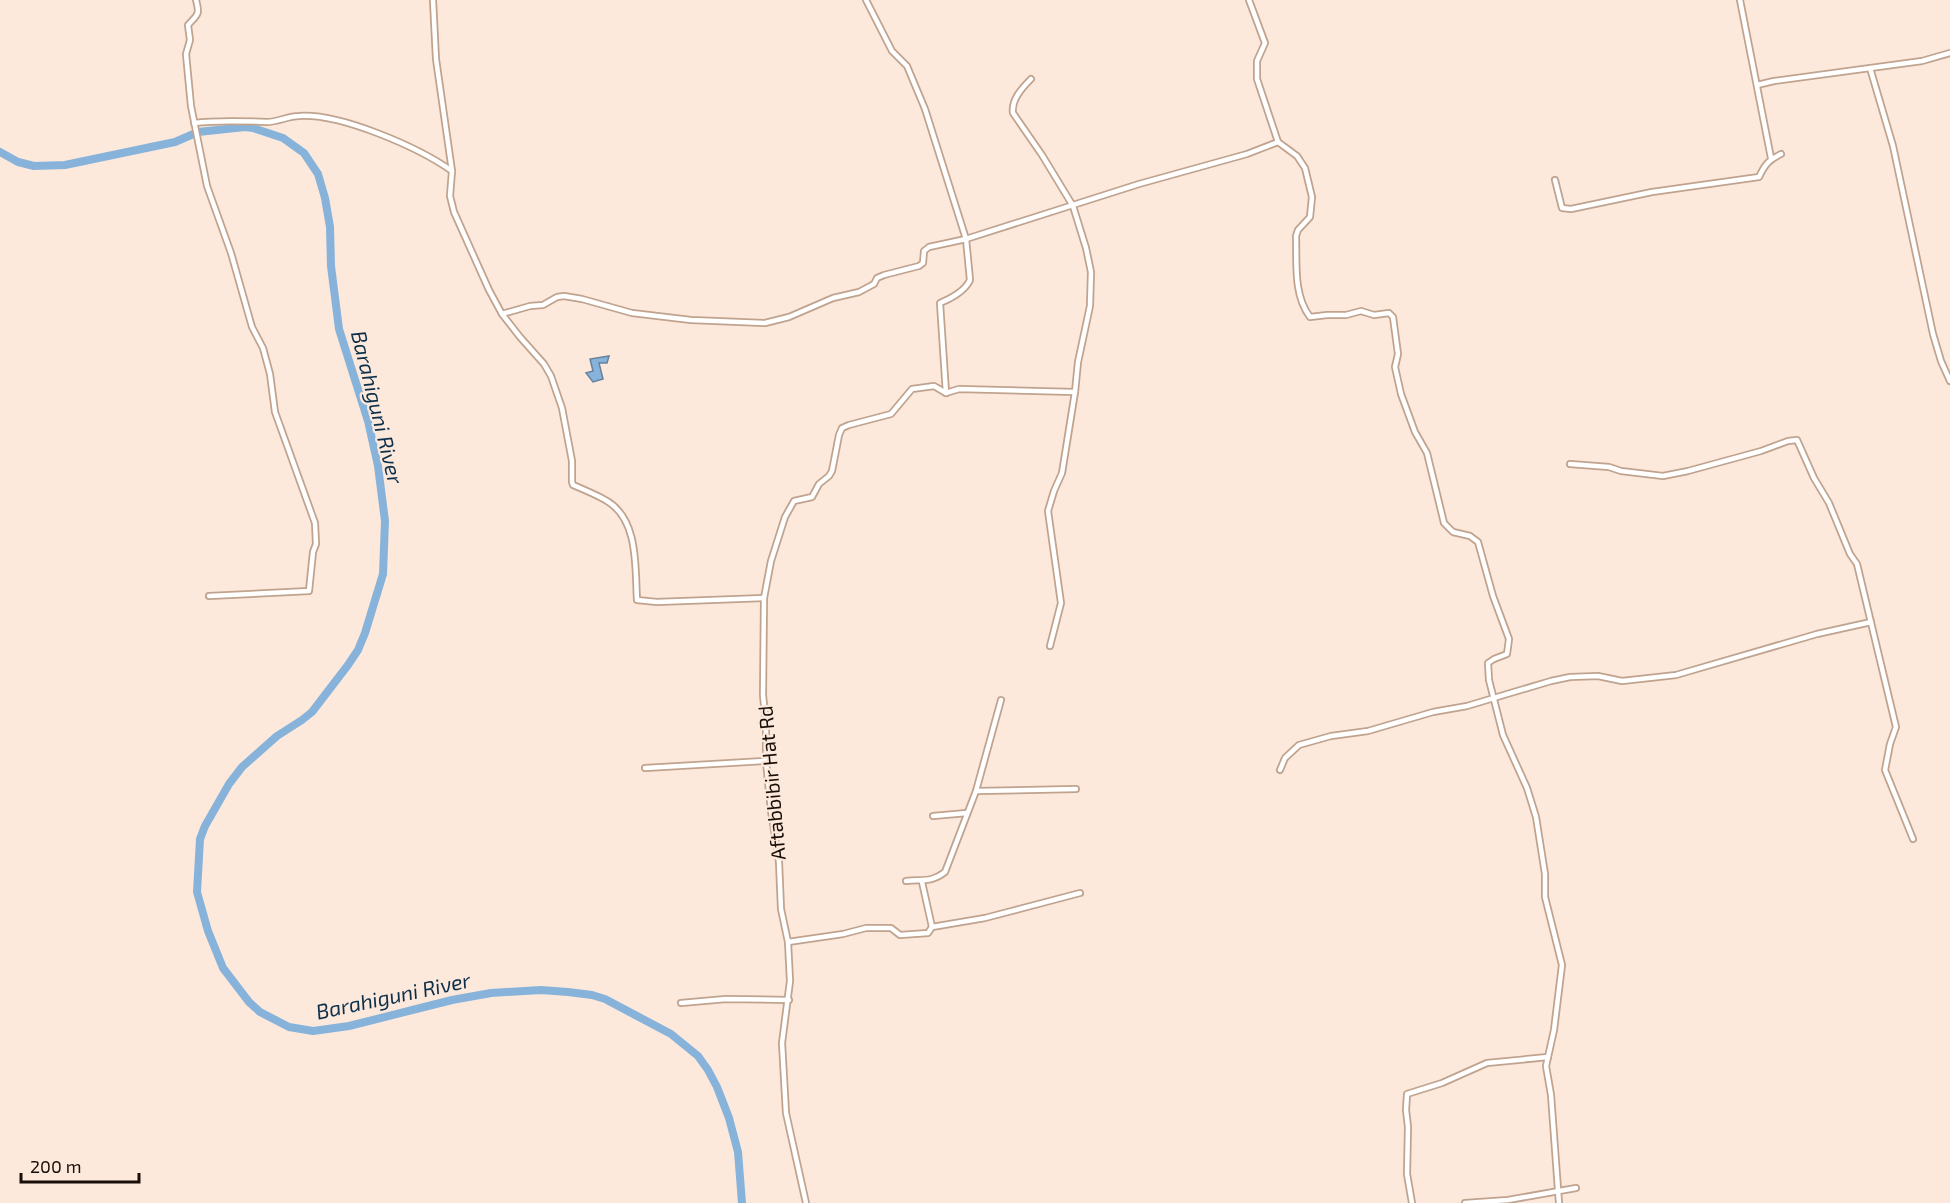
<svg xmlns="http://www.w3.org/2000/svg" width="1950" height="1203" font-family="'Exo 2',sans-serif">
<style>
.water{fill:#87b3db;stroke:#66829c;stroke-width:1.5}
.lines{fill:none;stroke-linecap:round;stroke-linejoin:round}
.river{stroke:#87b3db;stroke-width:8}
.minor-casing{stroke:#c0a38e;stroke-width:8}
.minor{stroke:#fff;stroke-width:4.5}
.labels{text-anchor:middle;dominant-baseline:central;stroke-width:4.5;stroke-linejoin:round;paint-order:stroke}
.street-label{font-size:20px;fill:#190f08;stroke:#fce9dc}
.water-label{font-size:21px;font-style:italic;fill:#0c2f4a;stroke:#fce9dc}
</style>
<rect width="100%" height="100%" fill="#fce9dc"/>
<polygon class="water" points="609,356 607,363 599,363 603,379 593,382 586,373 593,371 590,359"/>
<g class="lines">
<polyline class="river" points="0,152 18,162 34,166 65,165 175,142 198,132 245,127 253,128 283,138 304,153 318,174 325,198 330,227 331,266 339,329 368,421 378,466 385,521 383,574 365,633 358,650 348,665 312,712 302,720 277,736 242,767 229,784 205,826 200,839 197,892 208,931 223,968 249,1002 260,1012 289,1027 313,1031 349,1026 452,1000 491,993 541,990 568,992 592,995 605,999 671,1034 698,1056 708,1070 717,1087 729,1118 738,1152 742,1203"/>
<g class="minor-casing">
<g id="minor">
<path d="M196,0C200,15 198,14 188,25L190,40L186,54L191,106L207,186L231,253L252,327L263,348L270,374L275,412L315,523L316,544L313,552L309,591L209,596"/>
<path d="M433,0L436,59L452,171L450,196L454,212L489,290L502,314L520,337L544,364L551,376L562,408L572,461V482L573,485C585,490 597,495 607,501C639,520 635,568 637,600L657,602L764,598"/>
<path d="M866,0L892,51L907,66L925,109L966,239L970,280C965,291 952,298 940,303L946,393"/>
<path d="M1249,0L1265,43L1257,61V79L1278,142L1297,156L1305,168L1312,197L1310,217L1298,230L1296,236C1297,262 1293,295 1310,317L1327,315H1346L1361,311L1374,315L1389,313L1393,317L1398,354L1395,367L1401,394L1415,432L1427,453L1444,523L1453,532L1470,536L1478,542L1493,596L1509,639L1507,654L1494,659L1488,663L1489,680L1503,735L1527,788L1536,817L1545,874V897L1562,965L1554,1030L1546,1066L1551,1095L1559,1203"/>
<polyline points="1740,0 1771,158"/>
<polyline points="1870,68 1893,146 1933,334 1941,361 1950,381"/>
<path d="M1031,79C1022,88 1011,100 1013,113L1042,155L1073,206L1086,248L1091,272L1090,306L1078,362L1075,392L1062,473L1054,491L1048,511L1061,603L1050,646"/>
<polyline points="1757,85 1774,81 1922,61 1950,53"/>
<path d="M194,123C218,120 243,121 267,122C278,122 288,116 299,116C340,113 418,147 452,171"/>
<path d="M1555,180L1562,208L1571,209L1652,192L1759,177C1765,164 1769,160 1781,154"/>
<polyline points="502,314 530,306 543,305 557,297 564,296 582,299 632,313 691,320 765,323 789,317 833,298 859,292 874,284 877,278 884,275 919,266 923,263 924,251 929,247 966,239 1139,184 1247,154 1278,142"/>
<polyline points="946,393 959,389 1075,392"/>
<polyline points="1570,464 1609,467 1621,471 1663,476 1688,471 1761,451 1788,441 1797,440 1814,478 1829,503 1850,554 1857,564 1896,727 1890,744 1885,770 1913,839"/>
<polyline points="645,768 766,761"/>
<polyline points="1280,770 1285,758 1299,745 1331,736 1368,731 1433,712 1467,706 1551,681 1570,677 1598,676 1622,681 1676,675 1817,634 1871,622"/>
<polyline points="976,791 1076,789"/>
<polyline points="933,816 967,813"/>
<path d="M906,881C922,879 931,883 945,872L976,791L1001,700"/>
<polyline points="922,882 932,927 985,918 1080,893"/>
<polyline points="788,942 843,934 866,928 891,928 900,935 928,933 932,927"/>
<polyline points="681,1003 726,999 789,1000"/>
<polyline points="806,1203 786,1113 782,1043 790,981 788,942 781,909 779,862 771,811 766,761 766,725 763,695 764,598 771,561 785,517 794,501 812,497 819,484 829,476 832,471 839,435 842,428 849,425 891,414 912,389 934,386 946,393"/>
<polyline points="1412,1203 1407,1174 1408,1127 1406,1110 1407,1094 1442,1083 1487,1063 1548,1057"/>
<polyline points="1465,1203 1508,1200 1576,1188"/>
</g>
</g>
<use href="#minor" class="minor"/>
</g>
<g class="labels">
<g class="street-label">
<text transform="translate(771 783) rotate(-95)">Aftabbibir Hat Rd</text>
</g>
<g class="water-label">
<text transform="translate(378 407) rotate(76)">Barahiguni River</text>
<text transform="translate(393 995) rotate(-12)">Barahiguni River</text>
</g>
</g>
<path d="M21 1173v9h118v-9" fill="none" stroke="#190f08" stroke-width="3"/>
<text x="30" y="1173" font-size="18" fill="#190f08" stroke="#fce9dc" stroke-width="4.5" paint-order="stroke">200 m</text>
</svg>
